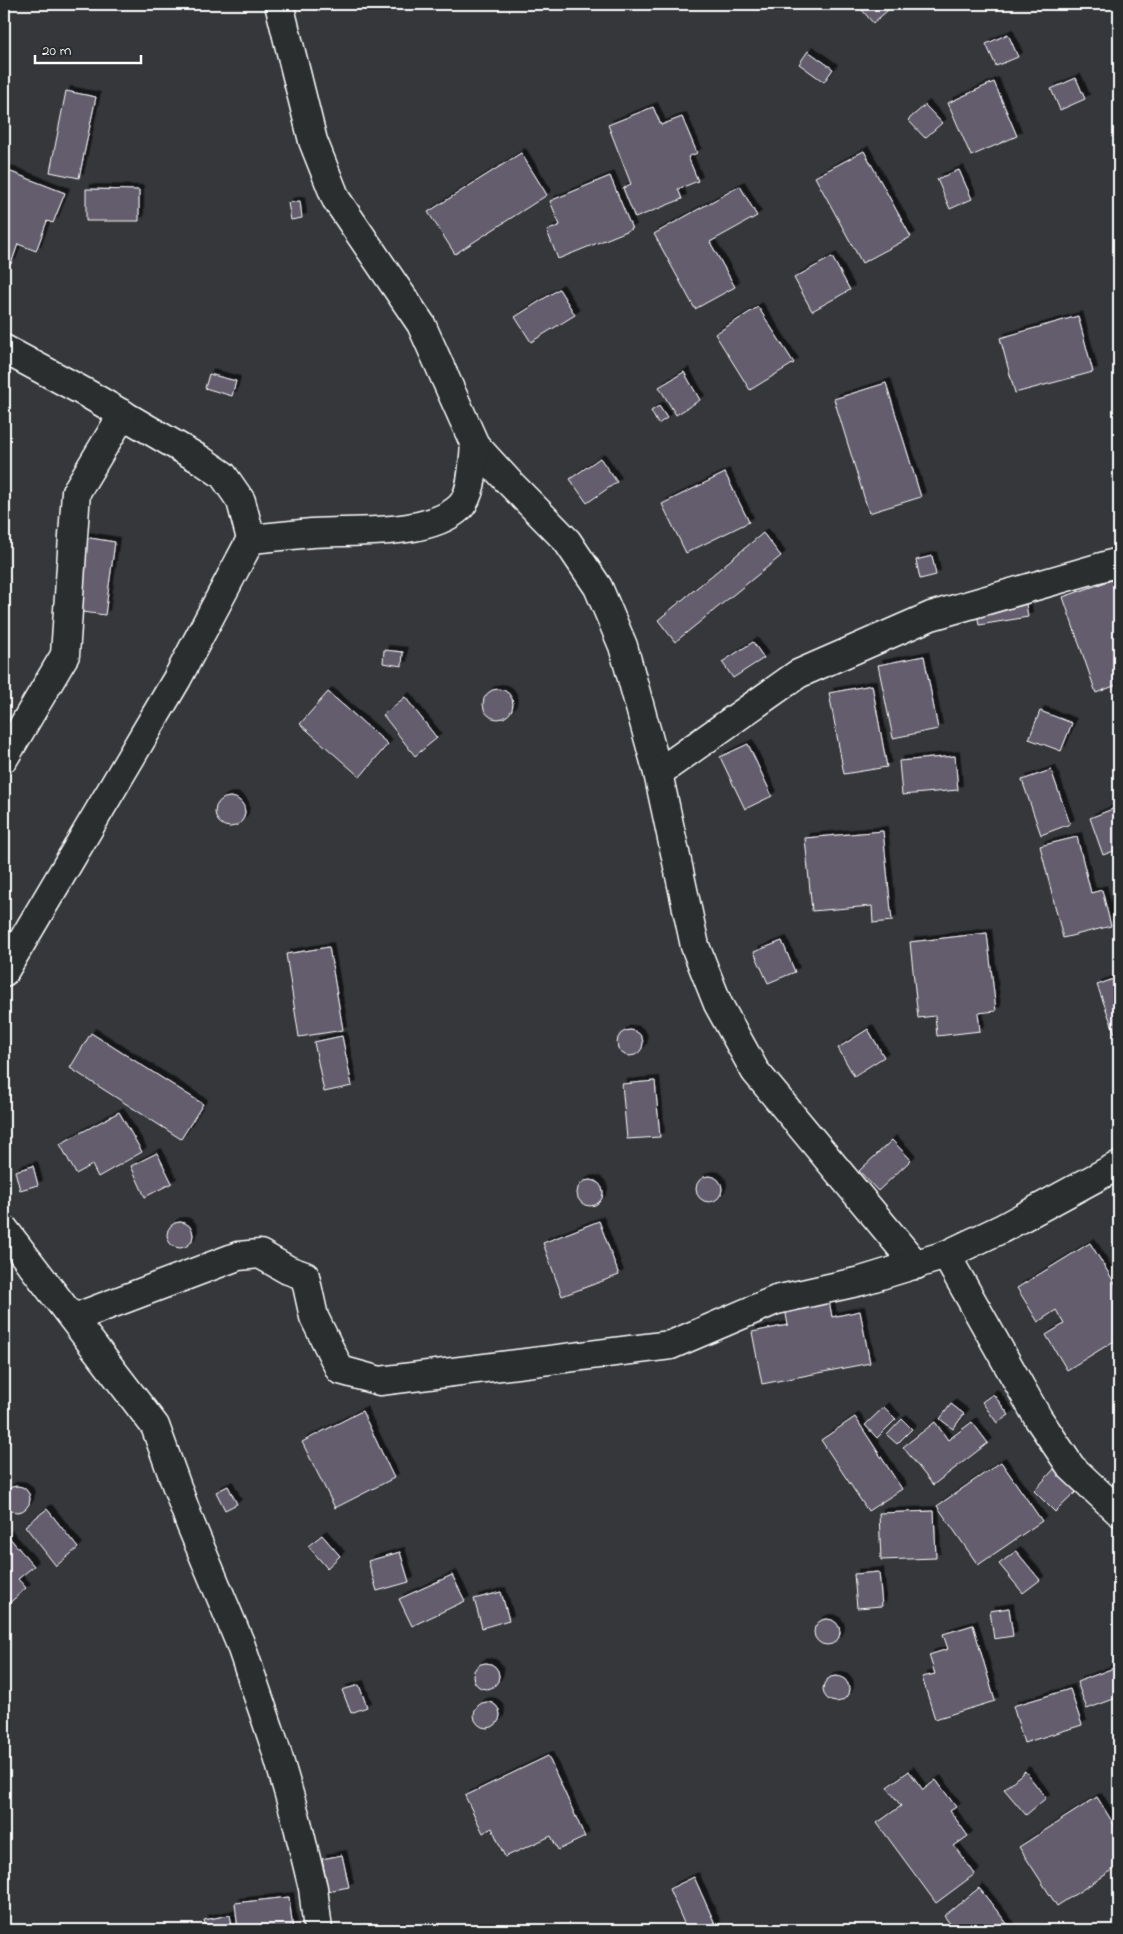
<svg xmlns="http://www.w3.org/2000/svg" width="1123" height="1934" font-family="'Indie Flower',sans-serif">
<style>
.building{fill:#635d6e;stroke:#fff;filter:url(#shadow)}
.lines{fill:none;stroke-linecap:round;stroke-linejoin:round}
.street-casing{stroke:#fff;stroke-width:31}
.street{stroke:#2a2d2e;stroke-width:28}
</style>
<defs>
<filter id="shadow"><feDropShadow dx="4.5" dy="-4.5" stdDeviation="0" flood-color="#0009"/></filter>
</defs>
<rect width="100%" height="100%" fill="#35373b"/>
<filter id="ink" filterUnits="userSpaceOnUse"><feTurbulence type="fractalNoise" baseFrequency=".02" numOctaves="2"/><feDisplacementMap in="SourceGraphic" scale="10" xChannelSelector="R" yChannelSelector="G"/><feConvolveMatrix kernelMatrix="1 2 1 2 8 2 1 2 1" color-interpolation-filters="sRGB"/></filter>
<g filter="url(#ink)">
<g class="building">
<polygon points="857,4 893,4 894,5 873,23"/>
<polygon points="1008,34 1018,57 996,66 986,44"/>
<polygon points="808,51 833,69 824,82 799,64"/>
<polygon points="1076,78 1085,99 1060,110 1051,89"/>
<polygon points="994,82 1017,136 971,156 948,103"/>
<polygon points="66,91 96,97 79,178 50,172"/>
<polygon points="925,105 942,123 925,138 908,120"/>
<polygon points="653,107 661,125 682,117 697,153 688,157 698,181 678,189 682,199 635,218 623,188 631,184 608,125"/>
<polygon points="864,151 911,237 862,263 815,177"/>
<polygon points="521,153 547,195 455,254 428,212"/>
<polygon points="6,170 65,193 53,223 47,221 36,251 18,244 11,264 4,261 4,176"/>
<polygon points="959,170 972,199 950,209 937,179"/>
<polygon points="610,176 632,229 558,259 547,231 560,225 550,201"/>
<polygon points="740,186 757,216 710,242 735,287 695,309 654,234"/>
<polygon points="86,189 139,190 139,221 86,221"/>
<polygon points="300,201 302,218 291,220 288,203"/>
<polygon points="832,257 850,290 812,311 794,278"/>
<polygon points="559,289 575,315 531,342 515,317"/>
<polygon points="758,307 794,363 750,390 715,334"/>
<polygon points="1078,316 1093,372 1015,393 1000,338"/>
<polygon points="684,372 700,400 676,415 659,387"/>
<polygon points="209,374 236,381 232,396 205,388"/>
<polygon points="886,383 921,497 869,513 834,399"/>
<polygon points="659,406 667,418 658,424 651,411"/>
<polygon points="600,458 617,482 587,503 570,479"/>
<polygon points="725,473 749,522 686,553 662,504"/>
<polygon points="763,533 781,556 675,642 658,620"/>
<polygon points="84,537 115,542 105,615 75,611"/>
<polygon points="932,556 936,575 920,579 916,560"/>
<polygon points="1112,580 1119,602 1119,684 1096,693 1063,597"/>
<polygon points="1025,598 1028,617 979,625 976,606"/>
<polygon points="753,642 764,658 733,678 722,662"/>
<polygon points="384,650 403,652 402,666 383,663"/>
<polygon points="924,656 938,729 893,738 878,665"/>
<polygon points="872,685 887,767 844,774 829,693"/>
<circle cx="498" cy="704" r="15"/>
<polygon points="328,692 388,744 360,777 300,724"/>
<polygon points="405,697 437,738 415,756 383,715"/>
<polygon points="1040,711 1072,723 1061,751 1029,739"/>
<polygon points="748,744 772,796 745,809 720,757"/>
<polygon points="955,756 958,790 902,795 899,761"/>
<polygon points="1051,770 1070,824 1041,835 1022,780"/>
<circle cx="230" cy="812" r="15"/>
<polygon points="1115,808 1119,819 1119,849 1103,855 1090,818"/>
<polygon points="883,831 892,921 873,923 872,906 812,911 805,838"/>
<polygon points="1077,837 1091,893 1102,890 1111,926 1063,938 1040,846"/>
<polygon points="987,933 996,1011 978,1013 980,1031 937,1036 935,1016 918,1018 910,942"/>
<polygon points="782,941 795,972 768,983 754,952"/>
<polygon points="329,947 343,1030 299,1037 286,954"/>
<polygon points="1119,977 1119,1044 1097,985"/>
<polygon points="868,1029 884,1057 854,1076 838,1048"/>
<circle cx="630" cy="1043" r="13"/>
<polygon points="91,1033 203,1104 181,1139 70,1068"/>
<polygon points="342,1036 352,1086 324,1092 314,1042"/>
<polygon points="655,1081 660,1137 627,1139 622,1084"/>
<polygon points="119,1112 142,1152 98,1177 92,1165 76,1174 60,1144"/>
<polygon points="892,1140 911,1160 878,1191 859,1171"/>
<polygon points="157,1153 172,1183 145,1197 131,1166"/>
<polygon points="33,1166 38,1185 20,1190 15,1171"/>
<circle cx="709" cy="1189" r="13"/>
<circle cx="590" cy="1193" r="13"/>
<polygon points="599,1221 619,1275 562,1296 543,1243"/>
<circle cx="180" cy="1235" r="13"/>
<polygon points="1119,1240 1119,1256 1113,1244"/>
<polygon points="1090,1243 1119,1290 1119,1338 1067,1370 1046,1335 1064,1324 1056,1310 1038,1322 1017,1288"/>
<polygon points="828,1295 832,1317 860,1311 870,1363 762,1384 752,1332 788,1325 784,1303"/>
<polygon points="993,1394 1009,1415 997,1423 982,1402"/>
<polygon points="951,1404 964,1414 953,1429 940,1419"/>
<polygon points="884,1407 896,1419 877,1438 865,1425"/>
<polygon points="362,1411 394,1478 335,1508 302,1442"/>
<polygon points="855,1417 902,1489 868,1511 821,1440"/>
<polygon points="902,1419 912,1429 897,1444 887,1435"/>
<polygon points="935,1422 948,1440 972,1422 988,1443 933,1485 903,1447"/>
<polygon points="1001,1462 1042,1521 978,1565 937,1506"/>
<polygon points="1055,1468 1078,1490 1055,1512 1034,1491"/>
<polygon points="228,1486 237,1504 225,1510 216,1492"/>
<circle cx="17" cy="1499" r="13"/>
<polygon points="47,1509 78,1548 56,1566 25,1526"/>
<polygon points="934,1511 936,1558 881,1560 879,1513"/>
<polygon points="7,1535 34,1566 18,1579 26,1588 4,1608 4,1538"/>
<polygon points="322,1535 340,1556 327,1568 308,1546"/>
<polygon points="1016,1551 1040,1580 1023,1593 999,1564"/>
<polygon points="400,1552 409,1582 377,1591 368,1561"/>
<polygon points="879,1572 882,1606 857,1608 854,1574"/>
<polygon points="452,1575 465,1601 412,1626 399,1599"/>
<polygon points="501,1592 509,1620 482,1628 474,1599"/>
<polygon points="1009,1608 1013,1636 994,1639 990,1611"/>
<circle cx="827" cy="1632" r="13"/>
<polygon points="973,1625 995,1701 935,1719 922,1677 935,1674 929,1655 948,1649 943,1634"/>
<circle cx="486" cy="1676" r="13"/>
<polygon points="1119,1666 1119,1697 1087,1709 1077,1682"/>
<circle cx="836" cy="1689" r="13"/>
<polygon points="359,1685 367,1707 351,1713 342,1690"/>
<polygon points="1070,1689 1082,1725 1024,1743 1013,1706"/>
<circle cx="487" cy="1715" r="13"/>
<polygon points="548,1756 585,1837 558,1850 551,1836 505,1857 492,1828 483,1833 465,1796"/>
<polygon points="909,1771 923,1790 936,1780 956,1807 950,1811 968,1836 954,1846 975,1874 936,1903 877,1823 901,1806 887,1787"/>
<polygon points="1025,1771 1046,1798 1026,1815 1004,1789"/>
<polygon points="1097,1797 1119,1833 1119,1866 1057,1906 1019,1847"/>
<polygon points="342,1855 349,1887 328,1891 322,1859"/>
<polygon points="694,1877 716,1926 707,1930 687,1930 669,1889"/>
<polygon points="979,1888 1012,1930 955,1930 944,1916"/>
<polygon points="289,1897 293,1930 238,1930 235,1903"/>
<polygon points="230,1915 233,1930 206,1930 204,1920"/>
</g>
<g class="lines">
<g class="street-casing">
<g id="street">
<polyline points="279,4 313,141 336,199 421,324 475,445 508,481 567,541 598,587 623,646 658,773 695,946 718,1004 755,1071 916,1265"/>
<polyline points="4,349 86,393 201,460 223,475 241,501 251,539 177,679 4,972"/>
<path d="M251,539C271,537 292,535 312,533C353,530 428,537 460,507C473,494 473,463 475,445"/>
<polyline points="4,758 65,655 76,492 123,414"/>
<polyline points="658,773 798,674 931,616 1119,562"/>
<polyline points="4,1229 155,1426 190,1523 240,1643 274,1743 296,1818 313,1888 318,1930"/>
<polyline points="946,1255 1038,1418 1071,1467 1119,1512"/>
<polyline points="74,1318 238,1256 260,1254 288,1270 305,1276 314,1317 340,1370 380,1381 671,1345 776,1300 861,1281 946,1255 1001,1229 1119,1165"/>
</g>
</g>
<use href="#street" class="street"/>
</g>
</g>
<rect width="1123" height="1934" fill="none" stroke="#2a2d2e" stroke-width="20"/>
<rect x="10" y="10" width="1103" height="1914" fill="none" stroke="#fff" stroke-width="2" filter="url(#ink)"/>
<path d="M35 55v8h106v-8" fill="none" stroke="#ffffff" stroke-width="2.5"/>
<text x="42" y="55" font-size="15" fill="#ffffff" stroke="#2a2d2e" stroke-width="4" paint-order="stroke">20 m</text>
</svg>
